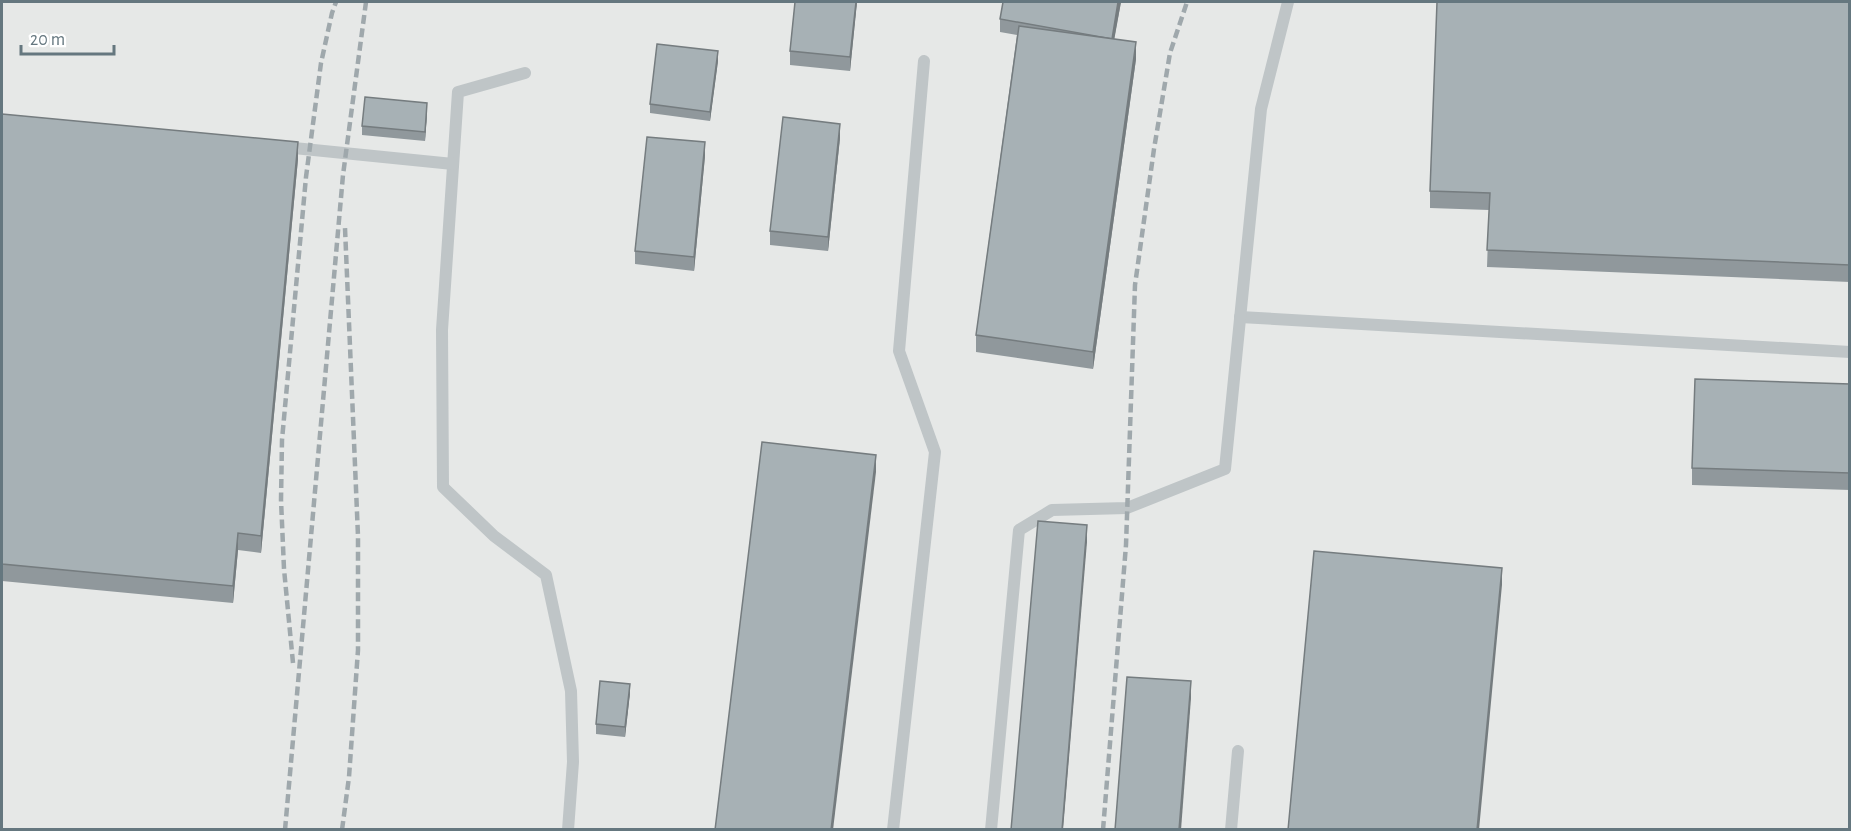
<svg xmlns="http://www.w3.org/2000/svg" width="1851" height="831" font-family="'Alegreya Sans',sans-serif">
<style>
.built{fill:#e6e8e7}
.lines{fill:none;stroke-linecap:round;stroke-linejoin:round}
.service{stroke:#bfc5c7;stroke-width:12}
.rail{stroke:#9fa8ac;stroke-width:4.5;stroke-dasharray:9 4.5;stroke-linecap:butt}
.wall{fill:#90989c}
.shaded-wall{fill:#757c7f}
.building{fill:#a7b1b5;stroke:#757c7f;stroke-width:1.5}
</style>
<rect width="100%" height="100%" fill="#f8f8f6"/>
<polygon class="built" points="2,2 1849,2 1849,829 2,830"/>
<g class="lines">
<g class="service">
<polyline points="525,73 458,92 442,330 443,487 494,536 546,575 571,691 573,762 568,830"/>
<polyline points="284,147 453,164"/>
<polyline points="1240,317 1850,352"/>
<polyline points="893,830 935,452 899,351 924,61"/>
<polyline points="991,830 1019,530 1052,510 1127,508 1225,469 1261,109 1288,2"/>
<polyline points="1231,830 1238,751"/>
</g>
<g class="rail">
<polyline points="293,663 284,569 281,500 282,440 306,177 321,63 332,13 336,2"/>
<polyline points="285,830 343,175 366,2"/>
<polyline points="342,830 349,777 358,650 358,536 345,228"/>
<polyline points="1103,830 1126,545 1135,285 1154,149 1170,53 1187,2"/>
</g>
</g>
<g class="wall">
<polygon points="795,2 857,2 850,71 790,65 790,51"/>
<polygon points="1003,2 1121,2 1114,39 1136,59 1093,369 976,352 976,335 1017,35 1000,32 1000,19"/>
<polygon points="1850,2 1850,282 1487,267 1489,210 1430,208 1430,191"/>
<polygon points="718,61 710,121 650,113 650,104"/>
<polygon points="427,113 425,141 362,135 362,126"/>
<polygon points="2,114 298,159 261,553 238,550 233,603 2,581"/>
<polygon points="840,138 828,251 770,245 770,231"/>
<polygon points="705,156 694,271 635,264 635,251"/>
<polygon points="1850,384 1850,490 1692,485 1692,468"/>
<polygon points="630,693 625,737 596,734 596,724"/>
</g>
<g class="shaded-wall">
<polygon points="856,2 857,2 850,71 850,57"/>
<polygon points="1118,2 1121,2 1112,52 1112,39"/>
<polygon points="1136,42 1136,59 1093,369 1093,352"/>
<polygon points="718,51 718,61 710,121 710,112"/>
<polygon points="427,103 427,113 425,141 425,132"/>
<polygon points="840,124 840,138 828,251 828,237"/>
<polygon points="298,142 298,159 261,553 261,536"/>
<polygon points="705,142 705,156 694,271 694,257"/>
<polygon points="876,455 876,472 833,830 831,830"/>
<polygon points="1087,525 1087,542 1063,830 1062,830"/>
<polygon points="238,533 238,550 233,603 233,586"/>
<polygon points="1502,568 1502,585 1479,830 1477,830"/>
<polygon points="1191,681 1191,698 1181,830 1179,830"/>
<polygon points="630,684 630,693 625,737 625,727"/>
</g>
<g class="building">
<polygon points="795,2 856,2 850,57 790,51"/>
<polygon points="1003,2 1118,2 1112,39 1000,19"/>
<polygon points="1437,2 1850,2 1850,265 1487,250 1490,193 1430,191"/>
<polygon points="1019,26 1136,42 1093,352 976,335"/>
<polygon points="657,44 718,51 710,112 650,104"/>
<polygon points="365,97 427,103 425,132 362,126"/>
<polygon points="2,114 298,142 261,536 238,533 233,586 2,564"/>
<polygon points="783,117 840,124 828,237 770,231"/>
<polygon points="647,137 705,142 694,257 635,251"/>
<polygon points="1695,379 1850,384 1850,473 1692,468"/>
<polygon points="762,442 876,455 831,830 715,830"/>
<polygon points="1038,521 1087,525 1062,830 1011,830"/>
<polygon points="1314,551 1502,568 1477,830 1288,830"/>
<polygon points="1127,677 1191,681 1179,830 1115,830"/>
<polygon points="600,681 630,684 625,727 596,724"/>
</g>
<rect width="1851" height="831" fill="none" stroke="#65777f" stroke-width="6"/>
<path d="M21 45v9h93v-9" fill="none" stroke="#65777f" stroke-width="3"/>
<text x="30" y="45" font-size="18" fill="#65777f" stroke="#ffffff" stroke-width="4.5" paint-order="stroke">20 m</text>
</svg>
